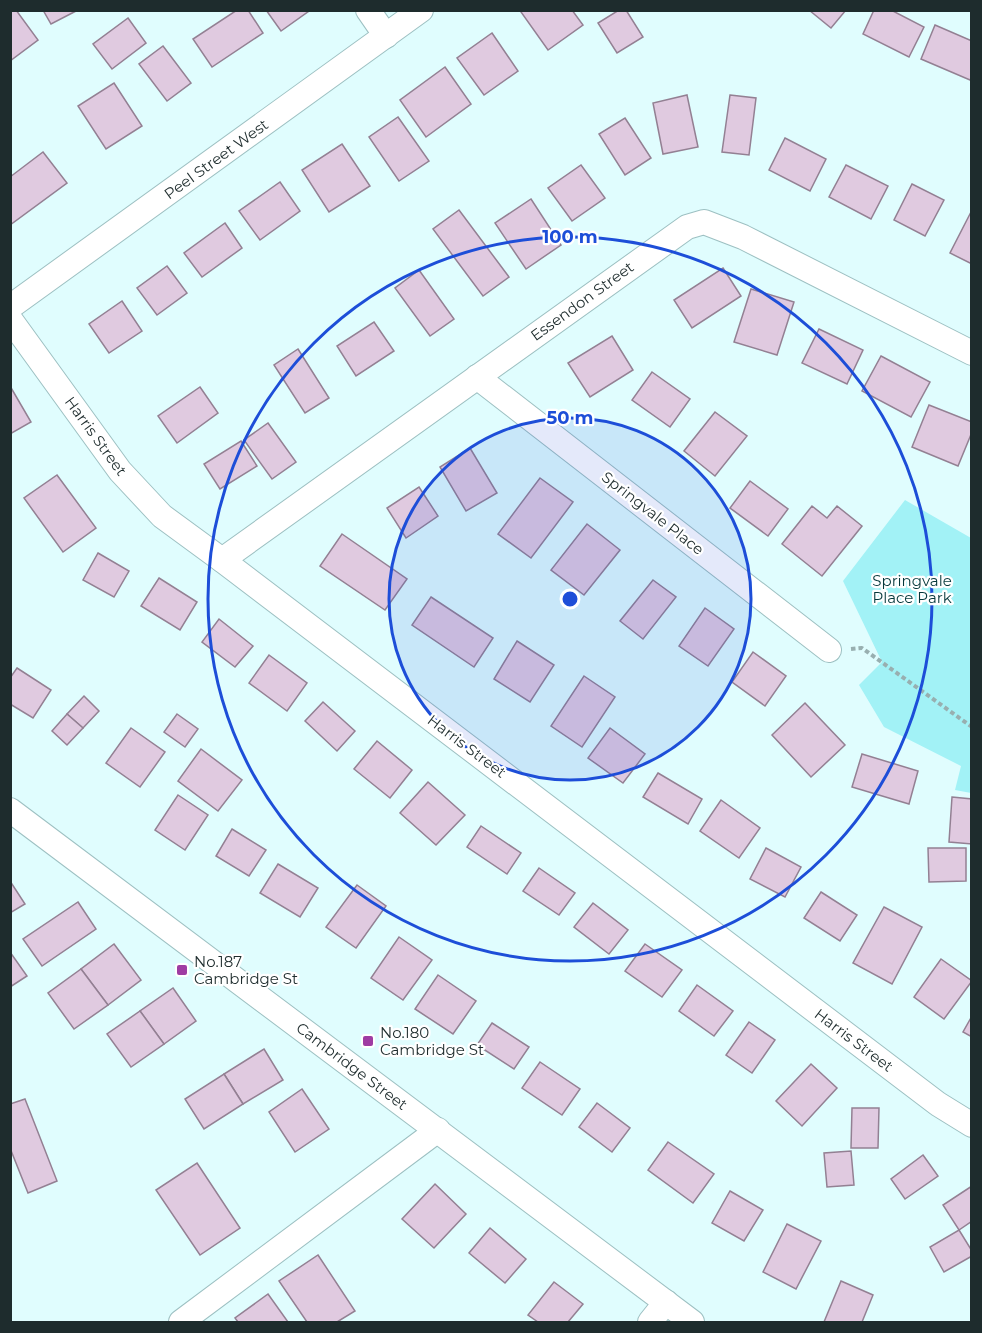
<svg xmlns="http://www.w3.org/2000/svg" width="982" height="1333" font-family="Montserrat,sans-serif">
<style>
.green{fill:#a2f2f6}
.building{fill:#e0cae0;stroke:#938093;stroke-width:1.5}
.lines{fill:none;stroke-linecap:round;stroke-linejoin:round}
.minor-casing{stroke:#9dc0c2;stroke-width:26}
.path{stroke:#98afb0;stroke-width:4;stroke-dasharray:4.5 3;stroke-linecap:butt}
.minor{stroke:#fff;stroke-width:24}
.ring{fill:none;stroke:#1d4ed8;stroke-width:3}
.poi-dot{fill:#9f3ca3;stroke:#fff;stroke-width:2}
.labels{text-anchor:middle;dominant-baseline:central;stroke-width:4.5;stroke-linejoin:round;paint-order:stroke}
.street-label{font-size:15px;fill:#1e2c2d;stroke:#fff}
.park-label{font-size:15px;fill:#05383b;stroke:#fff}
.poi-label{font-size:15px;fill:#1e2c2d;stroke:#fff;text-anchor:start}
.centre{fill:#1d4ed8;stroke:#fff;stroke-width:3}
.ring-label{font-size:18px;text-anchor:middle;font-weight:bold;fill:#1d4ed8;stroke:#fff;stroke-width:4.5;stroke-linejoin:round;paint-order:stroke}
</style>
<rect width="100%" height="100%" fill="#e0fdfe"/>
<polygon class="green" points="905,500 971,538 971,793 955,790 961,766 884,727 859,685 882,662 843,581"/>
<g class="building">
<polygon points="10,10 16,10 38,40 10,61"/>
<polygon points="43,10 78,10 51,24"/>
<polygon points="237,10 248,10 263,33 212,67 193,39"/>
<polygon points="266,10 309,10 309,11 281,31"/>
<polygon points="524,10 572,10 583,25 548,50 521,12"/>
<polygon points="619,10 626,10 643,37 617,53 598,23"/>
<polygon points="809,10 846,10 831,28"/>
<polygon points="874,10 891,10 924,27 909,57 863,34"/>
<polygon points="128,18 146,43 112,69 93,44"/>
<polygon points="935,25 972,41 972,76 970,80 921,59"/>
<polygon points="492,33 518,71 484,95 457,58"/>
<polygon points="163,46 191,83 167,101 139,64"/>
<polygon points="445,67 471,104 426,137 400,100"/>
<polygon points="114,83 142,126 106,149 78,106"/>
<polygon points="687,95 698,147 663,154 653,103"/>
<polygon points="730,95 756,98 749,155 722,152"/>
<polygon points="398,117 429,161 399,181 369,137"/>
<polygon points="625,118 651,158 625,175 599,134"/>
<polygon points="785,138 826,159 810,191 769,170"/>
<polygon points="342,144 370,186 329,212 302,170"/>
<polygon points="43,152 67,183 10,225 10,177"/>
<polygon points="581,165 605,198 572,221 548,188"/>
<polygon points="846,165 888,186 871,219 829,197"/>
<polygon points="280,182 300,211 260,240 239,211"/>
<polygon points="912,184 944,200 925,236 894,220"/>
<polygon points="531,199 561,245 526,269 495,223"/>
<polygon points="459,210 509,277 483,296 433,229"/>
<polygon points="972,210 972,264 950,253"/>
<polygon points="225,223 242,248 202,277 184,253"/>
<polygon points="167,266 187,293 157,315 137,288"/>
<polygon points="723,268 741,296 692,328 674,300"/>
<polygon points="419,270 454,319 430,336 395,288"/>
<polygon points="751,289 794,302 777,355 734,342"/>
<polygon points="122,301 142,331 109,353 89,324"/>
<polygon points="374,322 394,351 356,376 337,346"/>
<polygon points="819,329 863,350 847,384 802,363"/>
<polygon points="612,336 633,370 590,397 568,363"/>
<polygon points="298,349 329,398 305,413 274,365"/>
<polygon points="881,356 930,382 911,417 862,391"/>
<polygon points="652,372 690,399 670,427 632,400"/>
<polygon points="10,386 31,422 10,434"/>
<polygon points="200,387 218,413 177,443 158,416"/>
<polygon points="929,405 972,422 972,432 958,466 912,447"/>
<polygon points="715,412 747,436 715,476 684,451"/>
<polygon points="268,423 296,462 272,479 244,440"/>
<polygon points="241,441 257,466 220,489 204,464"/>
<polygon points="470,448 497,493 466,511 440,467"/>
<polygon points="57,475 96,528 63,552 24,498"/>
<polygon points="540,478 573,502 531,558 498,534"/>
<polygon points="750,481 788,509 768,536 730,508"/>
<polygon points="419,487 438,516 406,538 387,508"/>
<polygon points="812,506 827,518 837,506 862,526 822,576 782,544"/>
<polygon points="587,524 620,550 584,595 551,570"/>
<polygon points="342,534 407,579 385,610 320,566"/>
<polygon points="98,553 129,571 114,597 83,580"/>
<polygon points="159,578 197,602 180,630 141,606"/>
<polygon points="653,580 676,597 643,639 620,621"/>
<polygon points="431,597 493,638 474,667 412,625"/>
<polygon points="705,608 734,629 708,666 679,646"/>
<polygon points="219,619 253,646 235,667 202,642"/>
<polygon points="517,641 554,665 530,702 494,679"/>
<polygon points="753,652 786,676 765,706 732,682"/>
<polygon points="269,655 307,683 287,711 249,683"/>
<polygon points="17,668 51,690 33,718 10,704 10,678"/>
<polygon points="584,676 615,697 582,747 551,726"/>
<polygon points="84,696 99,711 83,728 67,714"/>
<polygon points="323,702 355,731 337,751 305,721"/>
<polygon points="805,703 845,745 811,777 772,735"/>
<polygon points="67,714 83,728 67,745 52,731"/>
<polygon points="177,714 198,729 185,747 164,732"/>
<polygon points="131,728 165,752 140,787 106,763"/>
<polygon points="610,728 645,754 623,783 588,758"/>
<polygon points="377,741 412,770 390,798 354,769"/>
<polygon points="201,749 242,780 218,811 178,781"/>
<polygon points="862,754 918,771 909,804 852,787"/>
<polygon points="658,773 702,799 688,824 643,797"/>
<polygon points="428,782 465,815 436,845 400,813"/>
<polygon points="178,795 208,815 185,850 155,830"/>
<polygon points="952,797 972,799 972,844 949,842"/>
<polygon points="721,800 760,828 739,858 700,831"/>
<polygon points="481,826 521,853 507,874 467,847"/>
<polygon points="232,829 266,850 249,876 216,856"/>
<polygon points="766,848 801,867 785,897 750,879"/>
<polygon points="928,848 966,848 966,881 929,882"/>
<polygon points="278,864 318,888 300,917 260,893"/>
<polygon points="539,868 575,893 559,915 523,891"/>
<polygon points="10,881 25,904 10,913"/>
<polygon points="357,885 386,906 356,948 326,927"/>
<polygon points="821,892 857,915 840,941 804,918"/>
<polygon points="78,902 96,929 42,966 23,939"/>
<polygon points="593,903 628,930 609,954 574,927"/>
<polygon points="884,907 922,927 892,984 853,963"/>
<polygon points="399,937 432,960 403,1000 371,978"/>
<polygon points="114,944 141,980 108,1005 81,969"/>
<polygon points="645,944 682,970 662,997 625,971"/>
<polygon points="10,952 27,976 10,987"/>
<polygon points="941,959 972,981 944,1019 914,997"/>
<polygon points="81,969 108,1005 74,1029 48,993"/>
<polygon points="438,975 476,1001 453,1034 415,1009"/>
<polygon points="697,985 733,1011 714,1036 679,1011"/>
<polygon points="173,988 196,1021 164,1044 140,1011"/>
<polygon points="140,1011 164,1044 131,1067 107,1034"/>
<polygon points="972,1016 972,1037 963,1032"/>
<polygon points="749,1022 775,1040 752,1073 726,1055"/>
<polygon points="492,1023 529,1047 514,1069 477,1045"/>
<polygon points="264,1049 283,1080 243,1104 224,1074"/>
<polygon points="540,1062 580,1089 562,1115 522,1088"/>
<polygon points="811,1064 837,1088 802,1126 776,1101"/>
<polygon points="224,1074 243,1104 204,1129 185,1099"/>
<polygon points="302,1089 329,1129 295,1152 269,1112"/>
<polygon points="25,1099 57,1181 28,1193 10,1148 10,1104"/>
<polygon points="597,1103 630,1128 612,1152 579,1127"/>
<polygon points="852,1108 879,1108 878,1148 851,1148"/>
<polygon points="668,1142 714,1174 693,1203 648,1170"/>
<polygon points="851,1151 854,1185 827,1187 824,1153"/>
<polygon points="923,1155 938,1176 905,1199 891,1179"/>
<polygon points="197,1163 240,1228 200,1255 156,1190"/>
<polygon points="435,1184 466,1214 434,1248 402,1219"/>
<polygon points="972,1186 972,1221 959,1230 943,1205"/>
<polygon points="730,1191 763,1210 744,1241 712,1223"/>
<polygon points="787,1224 821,1241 796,1289 763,1272"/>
<polygon points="490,1228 526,1259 505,1283 469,1253"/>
<polygon points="959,1230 972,1251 972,1256 944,1272 930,1247"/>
<polygon points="318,1255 355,1311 337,1322 307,1322 279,1281"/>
<polygon points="841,1281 873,1295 862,1322 824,1322"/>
<polygon points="554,1282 583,1304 568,1322 538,1322 528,1315"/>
<polygon points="268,1294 288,1322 238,1322 235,1318"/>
</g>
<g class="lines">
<g class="minor-casing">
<g id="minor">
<polyline points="368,10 386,36"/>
<polyline points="10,307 421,10"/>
<polyline points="10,319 120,471 162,516 222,560 938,1104 972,1125"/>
<polyline points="477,377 829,650"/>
<polyline points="222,560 687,227 704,222 743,237 972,353"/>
<polyline points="10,810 692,1322"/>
<polyline points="181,1322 438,1130"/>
<polyline points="650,1322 666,1302"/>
</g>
</g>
<polyline class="path" points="851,649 862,648 972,727"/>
<use href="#minor" class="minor"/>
</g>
<circle cx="570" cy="599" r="181" fill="#1d4ed8" fill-opacity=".12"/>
<g class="ring">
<circle cx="570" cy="599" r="181"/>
<circle cx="570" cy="599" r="362"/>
</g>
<g class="poi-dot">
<rect x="176" y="964" width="12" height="12" rx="3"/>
<rect x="362" y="1035" width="12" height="12" rx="3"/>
</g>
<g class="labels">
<g class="street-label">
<text transform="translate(216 159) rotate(-36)">Peel Street West</text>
<text transform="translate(582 301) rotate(-36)">Essendon Street</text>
<text transform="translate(96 436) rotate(54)">Harris Street</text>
<text transform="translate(653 513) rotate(38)">Springvale Place</text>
<text transform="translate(467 746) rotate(37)">Harris Street</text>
<text transform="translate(854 1040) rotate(37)">Harris Street</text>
<text transform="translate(352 1066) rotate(37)">Cambridge Street</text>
</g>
<g class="park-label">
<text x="912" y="580">Springvale<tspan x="912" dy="17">Place Park</tspan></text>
</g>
<g class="poi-label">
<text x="194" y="961">No.187<tspan x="194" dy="17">Cambridge St</tspan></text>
<text x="380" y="1032">No.180<tspan x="380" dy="17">Cambridge St</tspan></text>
</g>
</g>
<circle cx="570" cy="599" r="9" class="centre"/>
<g class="ring-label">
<text x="570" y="243">100 m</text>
<text x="570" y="424">50 m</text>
</g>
<rect width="982" height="1333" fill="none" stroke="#1e2c2d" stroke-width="24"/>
</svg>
